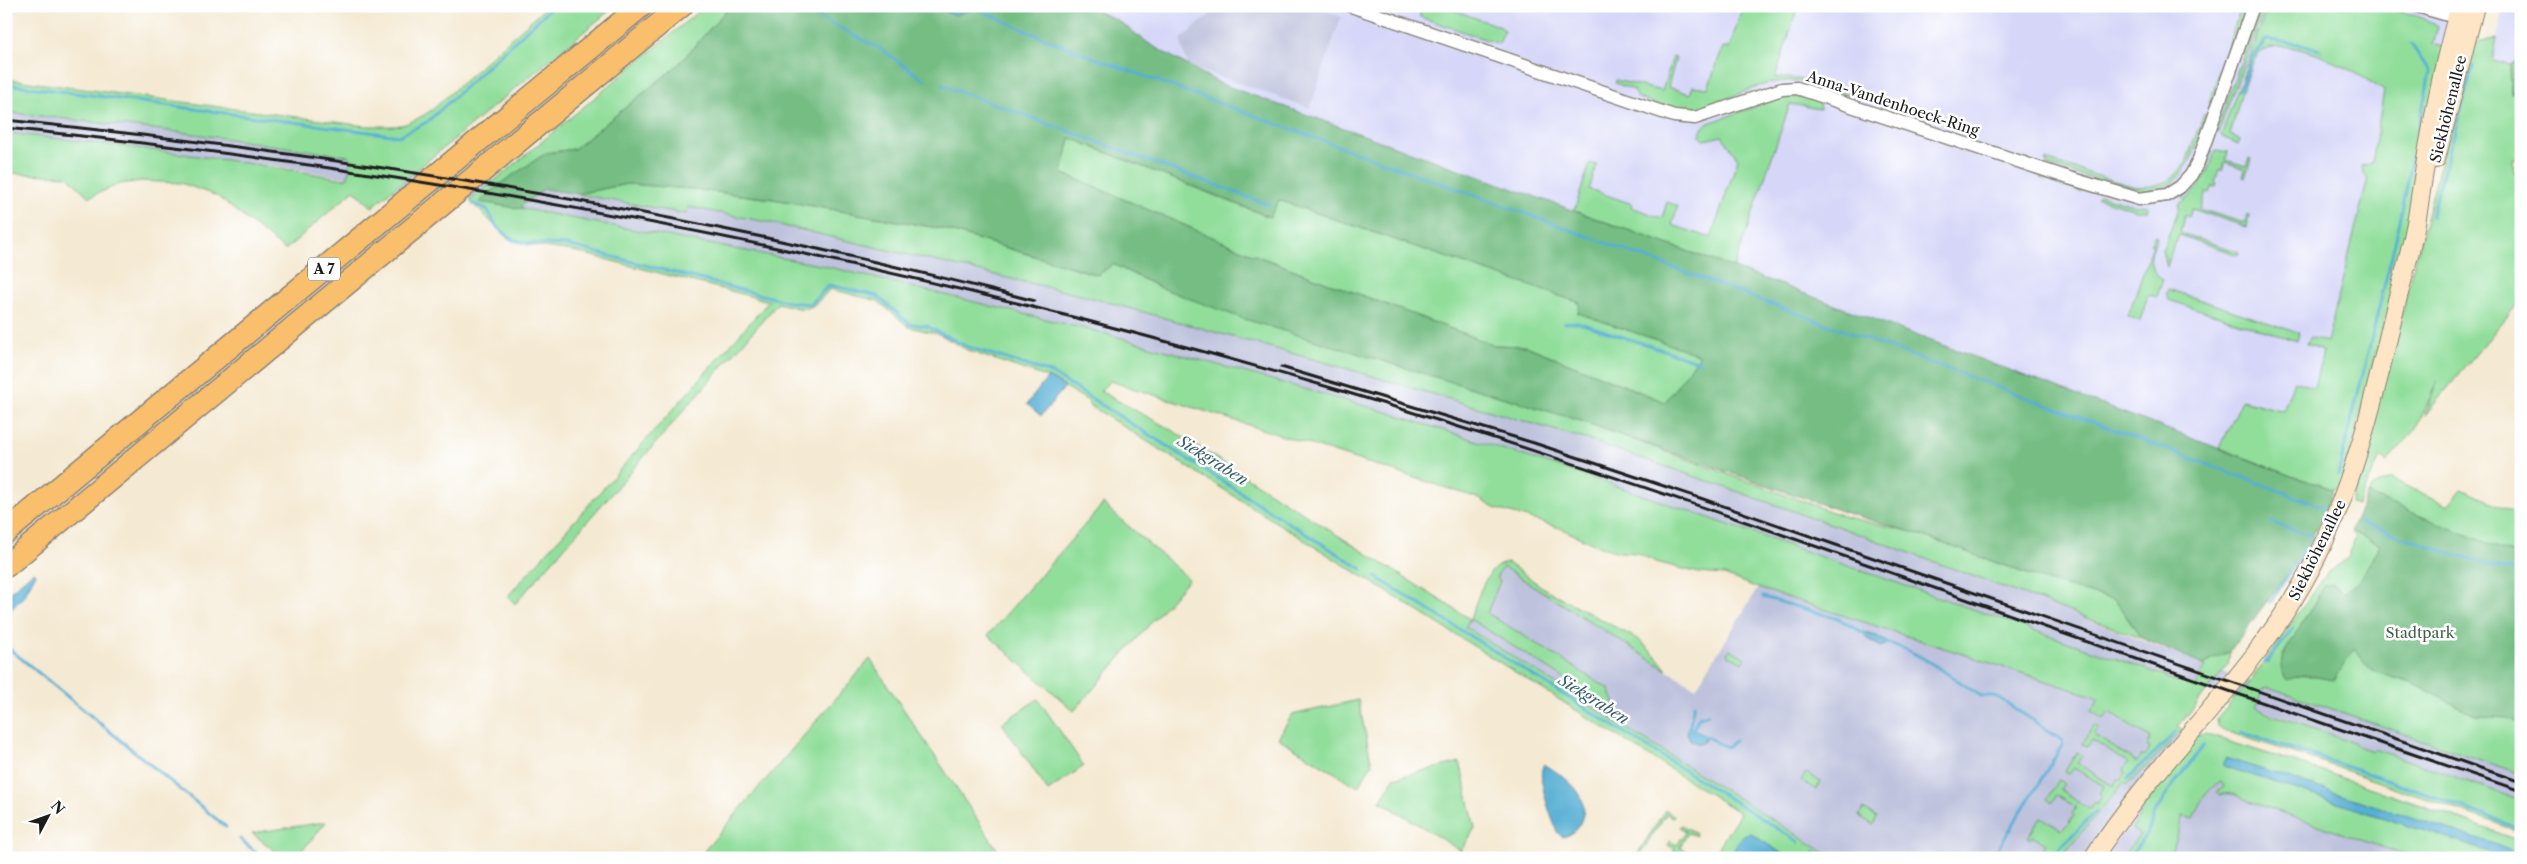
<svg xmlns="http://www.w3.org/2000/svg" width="2527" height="864" font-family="'Libre Caslon Text',serif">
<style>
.built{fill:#d6d7f8}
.industrial{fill:#bec2dd}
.green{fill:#91de9b;stroke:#567d5c}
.forest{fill:#74bd83;stroke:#486c50;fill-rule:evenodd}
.water{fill:#57afd4;stroke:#3a6678}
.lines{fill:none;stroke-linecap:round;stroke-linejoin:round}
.stream{stroke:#57afd4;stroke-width:3}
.street-casing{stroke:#888277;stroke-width:15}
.secondary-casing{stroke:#888277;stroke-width:20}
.highway-casing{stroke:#888277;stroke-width:25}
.street{stroke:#fff;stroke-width:12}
.secondary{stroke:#fde5c5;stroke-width:18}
.highway{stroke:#f9bf6d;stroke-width:22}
.rail{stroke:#1c1c1c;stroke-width:3}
.labels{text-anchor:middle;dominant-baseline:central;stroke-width:5;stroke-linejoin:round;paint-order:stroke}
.shield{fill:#fff;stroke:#606060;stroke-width:1}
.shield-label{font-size:14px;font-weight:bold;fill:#1c1c1c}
.street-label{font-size:15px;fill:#1c1c1c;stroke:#fff}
.park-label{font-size:15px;fill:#456048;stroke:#fff}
.water-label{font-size:16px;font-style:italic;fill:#375e6f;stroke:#fff}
</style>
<rect width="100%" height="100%" fill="#fff"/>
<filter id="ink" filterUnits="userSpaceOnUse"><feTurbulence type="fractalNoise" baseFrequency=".02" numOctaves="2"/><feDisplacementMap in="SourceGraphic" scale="10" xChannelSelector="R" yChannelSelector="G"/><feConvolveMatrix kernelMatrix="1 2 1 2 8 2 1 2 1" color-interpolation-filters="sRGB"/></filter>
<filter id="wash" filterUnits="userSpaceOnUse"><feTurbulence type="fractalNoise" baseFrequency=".0096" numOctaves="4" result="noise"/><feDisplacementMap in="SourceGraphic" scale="20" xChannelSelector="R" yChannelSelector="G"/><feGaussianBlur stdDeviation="1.12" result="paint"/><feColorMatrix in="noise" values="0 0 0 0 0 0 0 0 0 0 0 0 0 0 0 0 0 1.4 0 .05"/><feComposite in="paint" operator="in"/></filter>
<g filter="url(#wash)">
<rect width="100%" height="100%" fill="#f4e9d2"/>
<g class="built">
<polygon points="1085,6 2456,6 2333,489 2295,477 1787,287 1221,84 1151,45 1117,20"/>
<polygon points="2503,10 2521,12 2521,57 2510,65 2492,61"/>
</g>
<g class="industrial">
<polygon points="1220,6 1314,6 1341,17 1310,108 1188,66 1180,40"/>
<polygon points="6,112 187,133 348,156 687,214 688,207 767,222 1089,297 1348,369 1598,443 1842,528 2042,601 2203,665 2521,774 2521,800 2376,749 2373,751 2356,746 2354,742 2178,681 2175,682 2166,679 2165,676 2126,662 1587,476 1383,411 1107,334 825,266 524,209 284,167 6,133"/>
<polygon points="1503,566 1696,688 1758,588 2099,698 2176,728 2220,738 2426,806 2521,841 2521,858 1833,858 1465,627"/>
</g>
<g class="green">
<path d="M547,6H615L372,207L354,190L285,250L217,196L181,183L141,181L120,184L89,197L67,176L6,173V133C120,145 232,159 344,179L348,177L351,158L348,156L187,133L6,112V79L366,126C399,126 402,129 432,110Z"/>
<path d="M705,6H730L678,65L574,149L546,153L480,202L524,209L825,266L1107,334L1383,411L1587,476L2126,662L2165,676L2166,679L2175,682L2178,681L2195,686L2206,666L2203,665L2230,651L2228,665L2177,728L2183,730L2127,785L2123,783L2060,858H2037L2046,844L2033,836L2031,839L2028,837L2041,817L2062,830L2074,816L2072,814L2076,807L2056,795L2052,802L2047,799L2059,780L2064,783L2060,790L2089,809L2094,802L2097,804L2102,796L2100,793L2104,786L2074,768L2069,774L2065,771L2077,752L2082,755L2077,763L2113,786L2118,778L2121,780L2126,772L2123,770L2128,763L2124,760L2092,740L2087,747L2082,744L2094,725L2099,728L2094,735L2137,762L2142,755L2145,756L2150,748L2147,746L2151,738L2109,712L2104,719L2091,711L2099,698L1758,588L1724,575L1699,573L1656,562L1637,553L1620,552L1600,547L1560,528L1494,508L1478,498L1110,381L1100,391L1170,429L1470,619C1477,602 1485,564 1508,563L1545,589L1639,640L1657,657L1667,670L1503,567L1496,578L1500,581L1487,613L1609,689L1616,707L1614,710L1470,619L1465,627L1833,858H1712L1740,813L1089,405L1088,401L1052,379L969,351L939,334L909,327L878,301L830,289C808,313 809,311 778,303L515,604L508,596L769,301L573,251L529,245L507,238L470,201Z"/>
<polygon points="1420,6 1442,6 1501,27 1504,31 1499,44 1420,17"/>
<path d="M1743,6H1798L1775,78C1802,76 1826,86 1851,95L1846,97C1827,90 1807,80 1787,81C1749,81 1717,113 1679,110C1666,109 1651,102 1638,98L1634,90L1615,83L1616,80L1662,91L1673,57L1676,58L1668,87L1690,94L1693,86L1708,88L1723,47L1729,49Z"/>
<polygon points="2201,6 2235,6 2233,13"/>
<polygon points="2241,6 2245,6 2232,48 2227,51"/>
<path d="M2268,6C2310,6 2406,0 2438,27L2433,44L2444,47L2404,249L2340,491L2295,477L2220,448L2242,400L2283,411L2294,381L2314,387L2323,352L2307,344L2310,337L2327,342L2368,178L2363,174L2362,166L2372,163L2384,91C2360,74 2280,26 2257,56C2245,71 2236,116 2230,135L2239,139L2238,144L2221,136Z"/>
<polygon points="2497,6 2521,6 2521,12 2503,10"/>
<polygon points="2260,9 2264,10 2218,133 2216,130"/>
<path d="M2497,39L2492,61L2510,65L2511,93L2521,86V160L2513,158L2514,172L2521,175V300L2425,415L2437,382C2430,395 2426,409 2419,422C2411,437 2398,449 2387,462L2380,457L2357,506L2351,504L2471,48L2480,41Z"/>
<polygon points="2221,66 2225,67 2212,104 2209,103"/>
<polygon points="1782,97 1806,98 1819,101 1820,109 1790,104 1734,268 1574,211 1590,163 1597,165 1589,189 1632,204 1631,207 1662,218 1667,202 1678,206 1672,225 1711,238 1738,159 1722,136 1704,140 1700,136 1701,130 1706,124"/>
<path d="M2204,114L2207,117C2192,159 2181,203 2124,188L2049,166L2045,160L2135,187L2156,186L2173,178L2185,165Z"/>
<polygon points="1070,138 1269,217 1278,200 1581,303 1578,313 1701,355 1665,402 1526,346 1494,345 1252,254 1062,173"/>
<polygon points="2213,150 2202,177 2183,198 2182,194 2199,175 2209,151"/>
<path d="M2216,150L2228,152L2226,160L2246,166L2249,158L2251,159L2245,178L2243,177L2245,169L2225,162L2222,170L2219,169L2215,183L2217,184L2216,187L2213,186L2210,193L2206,192L2200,209L2244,223L2247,215L2249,216L2247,227L2192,209L2189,217L2184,215L2180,233L2239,252L2238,255L2179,235L2176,243H2174L2167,267L2162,251L2179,209V204C2200,190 2208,173 2216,150Z"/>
<polygon points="2045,176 2079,188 2081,192 2040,178"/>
<polygon points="627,184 691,189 773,199 943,229 1098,275 1113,264 1161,288 1584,422 1846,517 1912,532 2044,580 2115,600 2141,638 1842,528 1598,443 1348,369 1089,297 767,222 688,207 687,214 577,194"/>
<polygon points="2100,195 2129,204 2149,206 2149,210 2135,210 2096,197"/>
<path d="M2155,235L2157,236C2151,253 2144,268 2163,279L2157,297L2148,295L2140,321L2128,316L2153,245L2150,244Z"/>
<polygon points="2168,289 2299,333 2297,341 2169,300 2166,294"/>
<polygon points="2391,479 2448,505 2461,489 2521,515 2521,774 2268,687 2265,688 2255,707 2267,713 2354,742 2357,746 2373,751 2375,749 2521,800 2521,832 2319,761 2225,731 2218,726 2217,719 2251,680 2328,572 2349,558 2349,552 2356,537 2351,531 2371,488"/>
<polygon points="1103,504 1189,579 1074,711 988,635"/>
<polygon points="1730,649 1745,658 1742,663 1727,654"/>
<polygon points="870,659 1003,858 698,858"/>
<polygon points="1038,699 1084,766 1048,791 1002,723"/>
<polygon points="1358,700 1372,764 1358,787 1278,738 1292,715"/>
<path d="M2205,734L2329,773L2521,841V858H2413L2246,800C2236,794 2230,792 2219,795L2216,792L2224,787L2221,781C2206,791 2199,802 2193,819L2183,816L2169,858H2121L2140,835L2132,829L2145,805L2194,737Z"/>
<polygon points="1460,762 1475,828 1461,851 1380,801 1394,778"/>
<polygon points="1806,773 1821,782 1816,790 1801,780"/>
<polygon points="1863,809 1877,817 1873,825 1859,816"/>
<polygon points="1665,810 1675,816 1673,818 1666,814 1638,858 1635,858"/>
<polygon points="326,822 296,858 284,858 252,833"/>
<polygon points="1681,825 1694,832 1696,836 1688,833 1680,847 1686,851 1684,855 1677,851 1673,858 1669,858 1675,849 1668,845 1670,841 1677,845 1686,831 1679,827"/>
</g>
<g class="forest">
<path d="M730,6H1085L1117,20L1151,45L1221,84L1787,287L2295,477L2333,489L2325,512L2305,550L2230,651L2203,665L2141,638L2115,600L2044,580L1912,532L1847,513L1584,422L1244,319L1161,288L1113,264L1098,275L943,229L773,199L691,189L627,184L577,194L544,189L521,206L524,209L479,202L504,181L546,153L574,149L678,65ZM1070,138L1270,217L1279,200L1580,303L1578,313L1700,355L1665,402L1526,346L1494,345L1252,254L1062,173Z"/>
<polygon points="2521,57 2521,86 2511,94 2510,65"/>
<polygon points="2367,494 2521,557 2521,724 2506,718 2478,716 2411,683 2372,671 2354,649 2334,680 2304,675 2286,680 2282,671 2283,655 2325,585 2333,584 2343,593 2359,581 2380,545 2351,531"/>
</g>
<g class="water">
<polygon points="930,6 973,6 971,10 955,15"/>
<polygon points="1048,377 1065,387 1041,416 1027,404"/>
<polygon points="33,572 36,574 24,596 6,615 6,595"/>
<polygon points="1863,632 1873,634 1889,643 1881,647 1866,638"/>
<polygon points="1689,727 1706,736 1703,743 1699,744 1690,740 1687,733"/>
<polygon points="2226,758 2489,842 2521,854 2521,858 2508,858 2223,766"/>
<path d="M1544,764C1565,777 1594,795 1580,823C1576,830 1571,836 1562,837L1557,832C1552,818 1535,776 1544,764Z"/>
<polygon points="1750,833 1789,858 1729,858 1743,835"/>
</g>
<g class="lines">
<g class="stream">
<polyline points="797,6 879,48 925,80"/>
<polyline points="971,6 1029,32 1108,63 1524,213 2326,508"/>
<polyline points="6,84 399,136 427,122 553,6"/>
<polyline points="942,85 1270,205"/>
<polyline points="2240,90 2251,59 2266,40 2294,43 2320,50"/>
<polyline points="473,204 487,209 497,227 513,240 527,243 567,245 789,302 811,304 829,285 877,296 910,324 927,326 968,347 1051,373 1362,569"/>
<polyline points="2431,217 2473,66"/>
<polyline points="1564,323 1577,322 1700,362"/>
<polyline points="2338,475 2399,226 2430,72 2411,44"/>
<polyline points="2359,522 2437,549 2521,573"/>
<polyline points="1376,577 1799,842"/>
<polyline points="1763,597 1839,619 1865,634"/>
<polyline points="2270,603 2313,536 2271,522"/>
<path d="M1885,642C1919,651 1951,677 1981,696H1993L1999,698L2062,740L2063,744L1996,852"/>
<polyline points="6,646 226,827"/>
<polyline points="2265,661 2267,663 2293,628"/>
<polyline points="1691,729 1689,729 1694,704"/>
<polyline points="1693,729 1699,717 1708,714"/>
<polyline points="2241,732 2393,782 2521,829"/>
<polyline points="1703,735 1726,747 1735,741"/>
<polyline points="2127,779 2176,732"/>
<polyline points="240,839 263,858"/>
<polyline points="1814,851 1824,858"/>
<polyline points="2050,858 2096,811"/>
<polyline points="2128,858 2146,836 2156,811 2171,788 2204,745"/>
</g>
</g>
</g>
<g filter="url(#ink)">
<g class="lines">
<g class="street-casing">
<g id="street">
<polyline points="1351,6 1674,116 1695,118 1782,89 1797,88 2069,178 2139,199 2167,195 2180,187 2191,175 2198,162 2253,6"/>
<polyline points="2417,6 2465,20"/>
</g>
</g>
<g class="secondary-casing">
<g id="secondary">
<polyline points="2436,159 2475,6"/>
<path d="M2093,858C2158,757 2254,676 2310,570C2352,491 2373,404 2393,317C2401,282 2413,247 2418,211C2428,142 2440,73 2460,6"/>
</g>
</g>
<g class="highway-casing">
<g id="highway">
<polyline points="6,532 641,6"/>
<polyline points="6,566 681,6"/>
</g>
</g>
<use href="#street" class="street"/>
<use href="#secondary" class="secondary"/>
<use href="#highway" class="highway"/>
<g class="rail">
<path d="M6,120C352,155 698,214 1035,301"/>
<path d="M6,128C457,173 907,263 1342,391C1560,456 1774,531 1988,607C2165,670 2343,730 2521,791"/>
<polyline points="1281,367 1534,443 1700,498 2521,782"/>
</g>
</g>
</g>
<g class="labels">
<rect class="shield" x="308" y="257.5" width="32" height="23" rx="4"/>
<g class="shield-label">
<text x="324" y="269">A 7</text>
</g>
<g class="street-label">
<text transform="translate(1893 103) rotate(18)">Anna-Vandenhoeck-Ring</text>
<text transform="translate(2448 109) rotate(-76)">Siekhöhenallee</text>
<text transform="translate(2317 550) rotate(-64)">Siekhöhenallee</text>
</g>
<g class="park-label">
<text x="2420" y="632">Stadtpark</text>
</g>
<g class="water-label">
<text transform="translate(1213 460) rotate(32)">Siekgraben</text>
<text transform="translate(1594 699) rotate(32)">Siekgraben</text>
</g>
</g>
<rect width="2527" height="864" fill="none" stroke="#fff" stroke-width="25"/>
<g transform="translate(48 816) rotate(49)" stroke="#ffffff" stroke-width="4" paint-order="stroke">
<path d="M0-4L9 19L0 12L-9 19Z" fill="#1c1c1c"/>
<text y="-8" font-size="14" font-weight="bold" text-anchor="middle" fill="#1c1c1c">N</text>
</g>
</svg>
